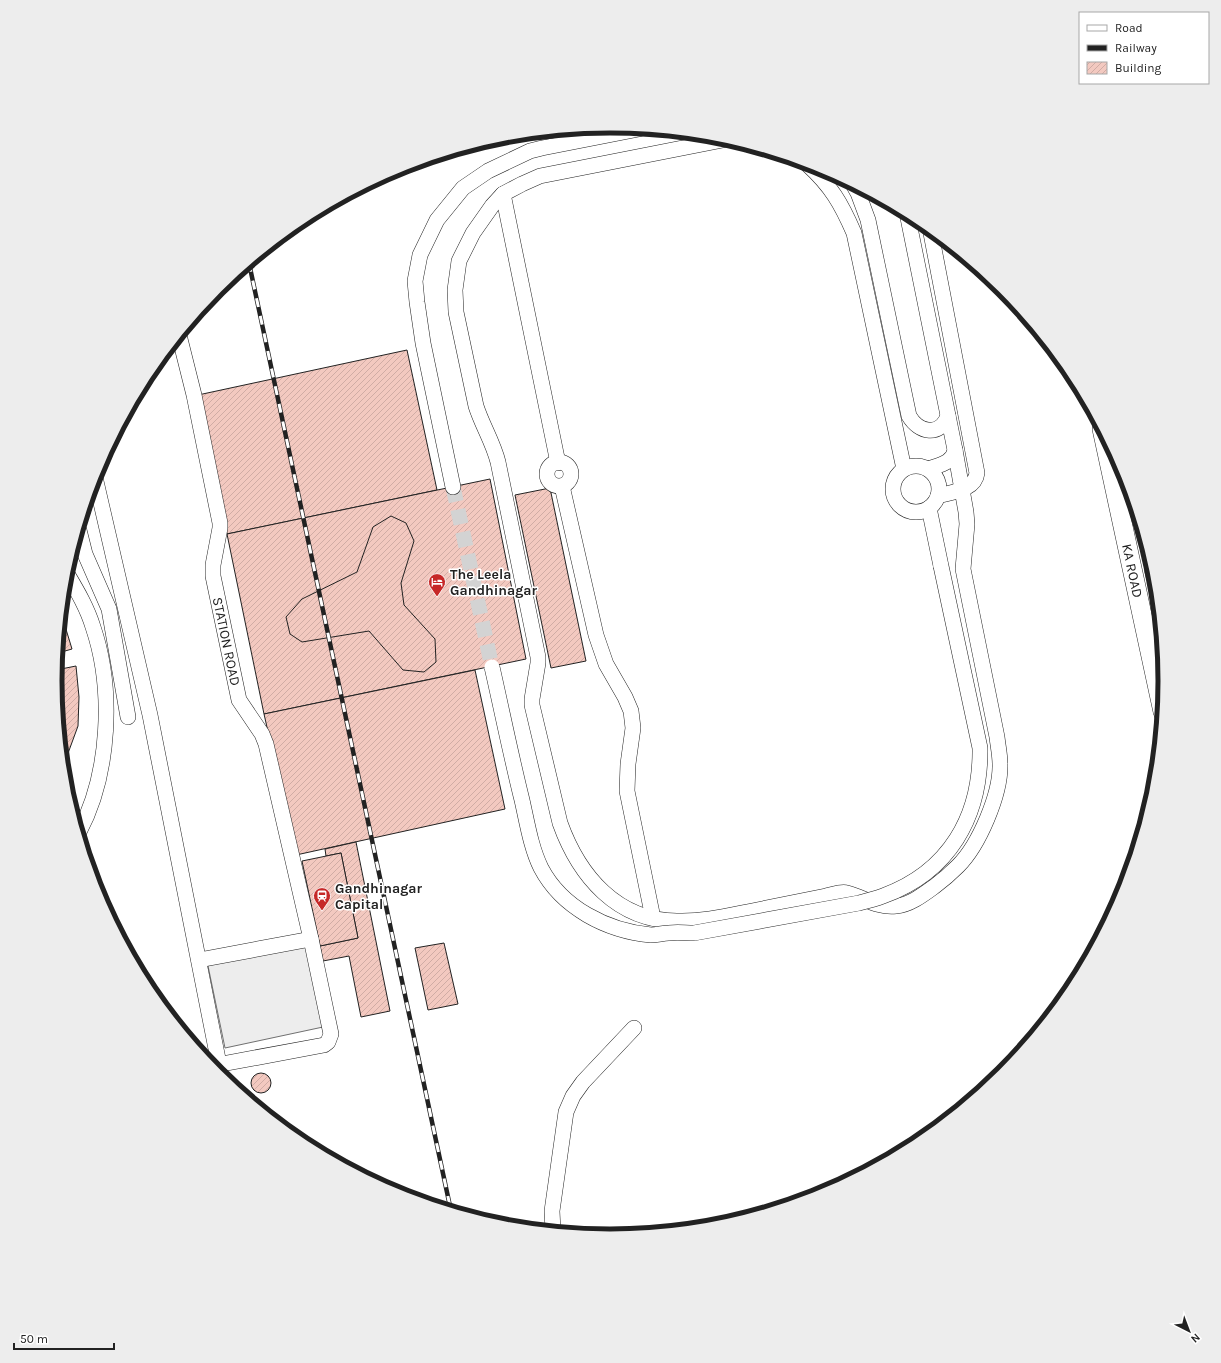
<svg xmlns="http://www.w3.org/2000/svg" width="1221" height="1363" font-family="Karla,sans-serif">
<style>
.parking{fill:#ededed;stroke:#6f6f6f}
.building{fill:url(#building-hatch);stroke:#222}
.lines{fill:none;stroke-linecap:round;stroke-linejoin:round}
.minor-tunnel{stroke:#d3d3d3;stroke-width:15;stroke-dasharray:15 8;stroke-linecap:butt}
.minor-casing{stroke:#222;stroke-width:16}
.major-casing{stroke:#222;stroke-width:20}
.minor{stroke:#fff;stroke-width:15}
.major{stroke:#fff;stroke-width:19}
.rail-casing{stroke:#222;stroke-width:4.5}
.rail{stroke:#fff;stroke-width:3;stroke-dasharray:9;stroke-linecap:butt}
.minor-bridge-casing{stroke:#222;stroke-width:16;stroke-linecap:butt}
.minor-bridge{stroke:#fff;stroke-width:15}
.labels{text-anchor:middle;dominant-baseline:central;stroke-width:3;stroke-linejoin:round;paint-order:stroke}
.street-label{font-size:14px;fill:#222;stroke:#fff}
.poi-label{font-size:14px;font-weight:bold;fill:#222;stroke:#fff;text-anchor:start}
.rim{fill:none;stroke:#222;stroke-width:5}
</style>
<defs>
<pattern id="building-hatch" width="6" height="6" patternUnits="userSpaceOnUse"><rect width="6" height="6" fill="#f3c9c0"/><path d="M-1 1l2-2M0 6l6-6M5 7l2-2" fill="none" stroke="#d0aca5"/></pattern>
</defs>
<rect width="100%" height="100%" fill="#fff"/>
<polygon class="parking" points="305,940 323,1027 225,1048 207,961"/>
<g class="building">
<polygon points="407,350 437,490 227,534 198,395"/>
<polygon points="490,479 526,659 264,714 227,534"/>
<polygon points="550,488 586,661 551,668 515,495"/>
<polygon points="391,516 406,523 414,541 401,583 404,605 435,639 436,662 424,672 403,670 369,631 302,642 290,634 286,617 302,599 357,572 373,527"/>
<polygon points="61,618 65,626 72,649 58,653"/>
<polygon points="76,666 79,697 78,726 63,767 55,681 56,670"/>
<polygon points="475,670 505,809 296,855 264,714"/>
<polygon points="356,842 390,1011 361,1017 349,956 323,961 320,946 358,938 341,853 326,856 325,849"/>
<polygon points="341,853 358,938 320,946 302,861"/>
<polygon points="444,943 458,1004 428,1010 415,948"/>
<circle cx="261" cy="1083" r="10"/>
</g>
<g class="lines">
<polyline class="minor-tunnel" points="453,487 492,667"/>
<g class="minor-casing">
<g id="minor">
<path d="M728,139L540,176L522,184L503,194L492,206L473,233L459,261L455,290L456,312L476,406C482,425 493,442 498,462L538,657V663L532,699V705L560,823C579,876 617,921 677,921C702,922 727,916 752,911C776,906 801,901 826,896C832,895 841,891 847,893C864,897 876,908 896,906C910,905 924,894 935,886C943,880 951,873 958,866C979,845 1001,794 1000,764C1000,755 998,746 997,737L963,569L967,524L966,512L955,450"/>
<path d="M807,164C831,186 841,203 854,233L904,469"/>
<path d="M853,184L858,193L868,220L909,416C919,433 940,437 948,416"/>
<polyline points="503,194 558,463"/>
<path d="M907,213L955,450C953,463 939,465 928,469"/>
<path d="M930,228L977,473C975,490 952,492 938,496"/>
<path id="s1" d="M179,335L194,395L220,523V528L213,565V576L239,700L262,734L266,744L311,939L331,1034L328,1042L324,1045L211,1066"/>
<circle cx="559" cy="474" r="12"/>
<circle cx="916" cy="489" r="23"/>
<polyline points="95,477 150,715 219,1064"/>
<polyline points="562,486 596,635 606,664 625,697 631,711 633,728 628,764 627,791 653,918"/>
<polyline points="453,487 423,343 417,302 415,281 420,255 437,220 463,188 488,171 530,151 542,148 639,129"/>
<polyline points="929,508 941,566"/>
<polyline points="79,530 85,554 109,609 128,717"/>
<path d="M66,572C76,589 87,607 93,627C114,689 110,774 79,832"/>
<polyline points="199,960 311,939"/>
<polyline points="553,1231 552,1211 566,1112 573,1096 583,1082 634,1028"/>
</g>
</g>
<g class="major-casing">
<g id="major">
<path id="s2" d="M1102,429L1163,712"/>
<polyline points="1154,569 1156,577"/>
</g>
</g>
<use href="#minor" class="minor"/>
<use href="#major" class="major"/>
<g class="rail-casing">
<polyline id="rail" points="249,263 451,1211"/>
</g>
<use href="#rail" class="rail"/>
<g class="minor-bridge-casing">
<path id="minor-bridge" d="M492,667C502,711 511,756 522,800C527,822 531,848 541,868C562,908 607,931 651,935C657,935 663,933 669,933C677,932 685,933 694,933L859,903C867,901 875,899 883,896C949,872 981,817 980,748L941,566"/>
</g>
<use href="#minor-bridge" class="minor-bridge"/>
</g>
<defs>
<g id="hotel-pin" transform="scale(0.9)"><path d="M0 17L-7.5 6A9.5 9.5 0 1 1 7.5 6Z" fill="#c62828" stroke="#fff"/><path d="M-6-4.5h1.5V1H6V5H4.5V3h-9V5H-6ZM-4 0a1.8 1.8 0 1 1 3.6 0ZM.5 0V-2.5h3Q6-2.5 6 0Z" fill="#fff"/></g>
<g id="station-pin" transform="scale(0.9)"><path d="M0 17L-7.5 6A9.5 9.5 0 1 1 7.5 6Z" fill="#c62828" stroke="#fff"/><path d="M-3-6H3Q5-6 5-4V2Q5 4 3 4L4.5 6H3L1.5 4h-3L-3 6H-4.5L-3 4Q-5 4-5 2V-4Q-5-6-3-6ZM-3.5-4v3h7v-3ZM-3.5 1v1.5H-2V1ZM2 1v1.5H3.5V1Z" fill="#fff"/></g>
</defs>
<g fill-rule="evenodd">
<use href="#hotel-pin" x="437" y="582"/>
<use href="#station-pin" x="322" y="896"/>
</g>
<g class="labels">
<g class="street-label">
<text stroke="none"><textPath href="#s2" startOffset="145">KA ROAD</textPath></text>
<text stroke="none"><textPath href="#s1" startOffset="313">STATION ROAD</textPath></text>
</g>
<g class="poi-label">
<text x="450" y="574">The Leela<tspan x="450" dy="16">Gandhinagar</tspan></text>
<text x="335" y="888">Gandhinagar<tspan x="335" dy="16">Capital</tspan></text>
</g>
</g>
<path d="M0 0H1221V1363H0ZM62 681a548 548 0 1 1 1096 0a548 548 0 1 1-1096 0Z" fill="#ededed" fill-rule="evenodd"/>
<path class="rim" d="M62 681a548 548 0 1 1 1096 0a548 548 0 1 1-1096 0Z"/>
<rect x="1079" y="12" width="130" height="72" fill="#ffffff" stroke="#a7a7a7"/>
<rect x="1087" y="25" width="20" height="6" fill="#ffffff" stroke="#a7a7a7"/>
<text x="1115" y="32" font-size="12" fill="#222222">Road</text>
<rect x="1087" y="45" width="20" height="6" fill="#222222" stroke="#a7a7a7"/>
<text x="1115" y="52" font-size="12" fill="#222222">Railway</text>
<rect x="1087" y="62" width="20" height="12" fill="url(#building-hatch)" stroke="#a7a7a7"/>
<text x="1115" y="72" font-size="12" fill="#222222">Building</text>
<g transform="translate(1189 1331) rotate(138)" stroke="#ffffff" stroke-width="3" paint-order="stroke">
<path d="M0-3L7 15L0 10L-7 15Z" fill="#222222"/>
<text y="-6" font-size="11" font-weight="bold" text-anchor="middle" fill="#222222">N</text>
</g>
<path d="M14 1343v6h100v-6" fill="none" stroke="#222222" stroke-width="2"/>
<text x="20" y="1343" font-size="12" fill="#222222" stroke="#ffffff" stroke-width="3" paint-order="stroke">50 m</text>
</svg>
